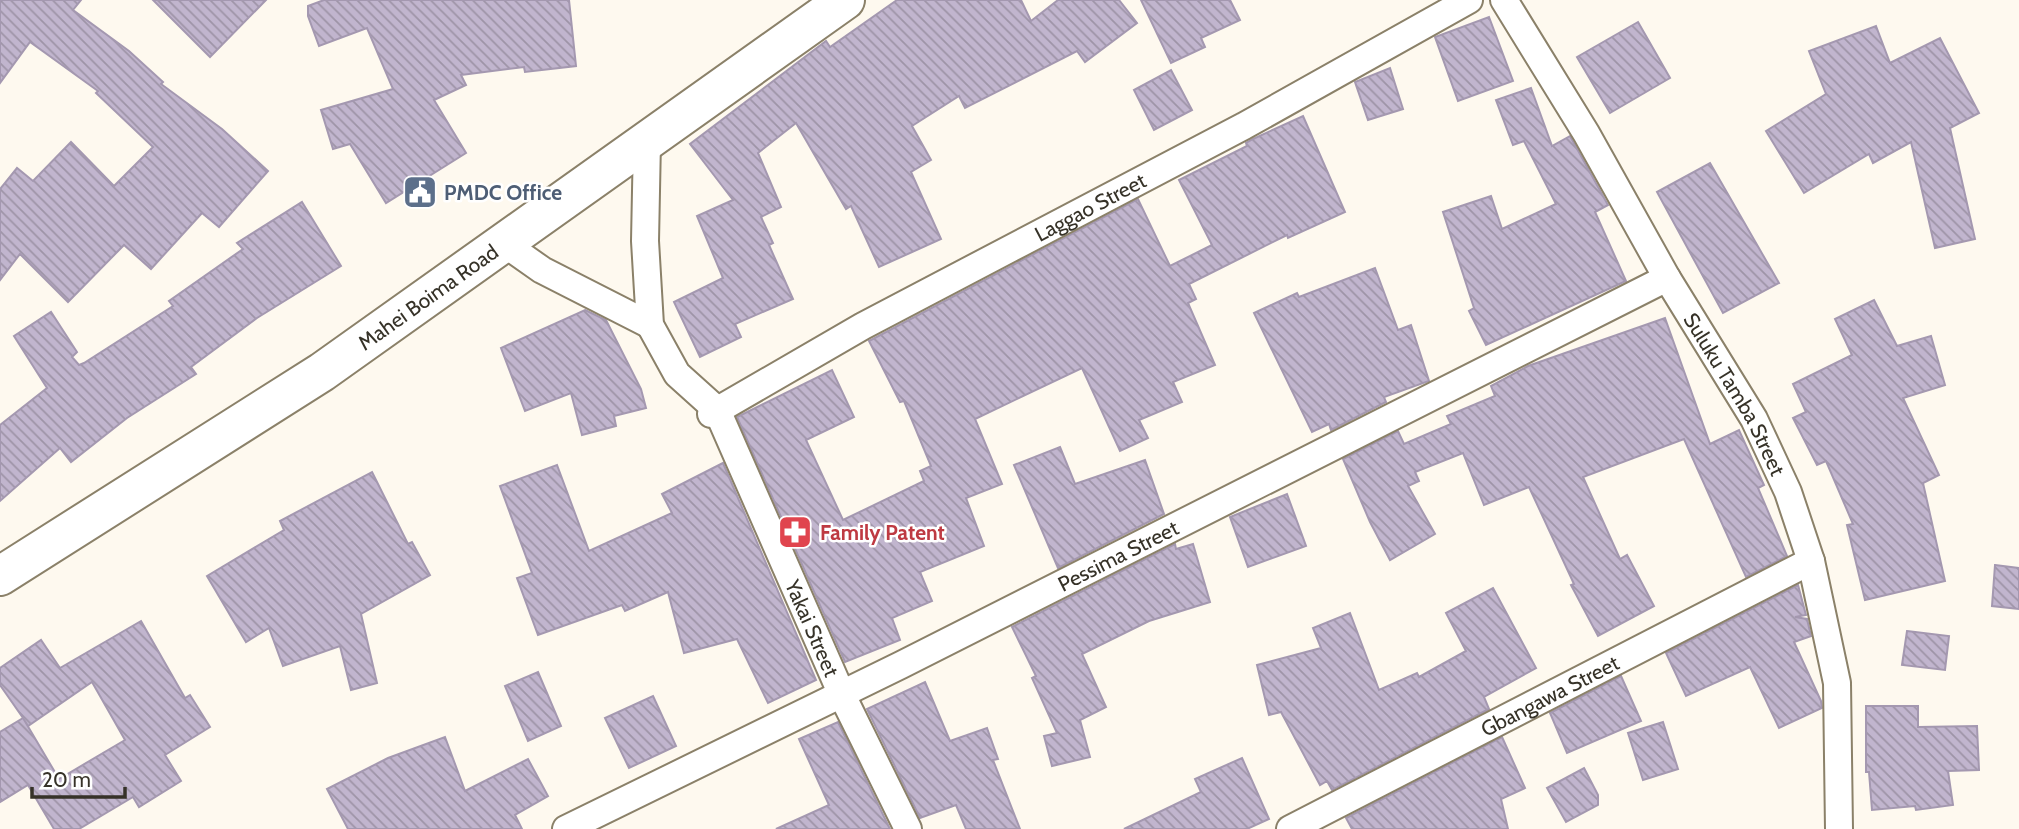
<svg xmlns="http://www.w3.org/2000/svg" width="2019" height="829" font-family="Cabin,sans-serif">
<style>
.building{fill:url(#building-back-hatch);stroke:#a498b0;stroke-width:2;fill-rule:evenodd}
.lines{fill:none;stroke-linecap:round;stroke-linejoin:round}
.street-casing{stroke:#8b8169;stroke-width:30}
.primary-casing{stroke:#8b8169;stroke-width:42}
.street{stroke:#fff;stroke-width:26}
.primary{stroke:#fff;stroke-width:38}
.labels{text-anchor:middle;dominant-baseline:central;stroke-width:5;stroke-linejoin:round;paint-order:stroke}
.service-label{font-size:21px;font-weight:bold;fill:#4e5e75;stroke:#fff;text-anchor:start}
.street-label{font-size:21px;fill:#363228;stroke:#fff}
.health-label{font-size:21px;font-weight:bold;fill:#be3a42;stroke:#fff;text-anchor:start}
</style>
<defs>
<pattern id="building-back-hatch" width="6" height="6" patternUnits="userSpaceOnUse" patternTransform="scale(1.75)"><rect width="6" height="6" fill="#c1b5ce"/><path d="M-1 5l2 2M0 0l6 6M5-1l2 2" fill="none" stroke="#9e94a7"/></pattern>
</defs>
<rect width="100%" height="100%" fill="#fef9ef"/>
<g class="building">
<polygon points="0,0 81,0 73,10 129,51 163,82 161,84 222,129 268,171 219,227 202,213 151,269 124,245 68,302 20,254 0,280 0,189 17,168 33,181 71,142 114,186 153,147 96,93 98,91 30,42 0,83"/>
<polygon points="153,0 266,0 210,57"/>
<polygon points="324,0 569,0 576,66 525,72 524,67 461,75 466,85 434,100 466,153 386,203 350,144 333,149 321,110 393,89 367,28 319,46 308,16 308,6"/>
<polygon points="897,0 1021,0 1031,21 1058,0 1119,0 1137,23 1085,62 1077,51 965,108 959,96 912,126 931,160 911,172 941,239 879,267 851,206 846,209 796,123 758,153 781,207 761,217 773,243 769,245 793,299 735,324 741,337 700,357 674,302 723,278 697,216 733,200 690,144 826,41 830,47"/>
<polygon points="1141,0 1230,0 1240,20 1201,38 1205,47 1171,63"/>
<polygon points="1489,17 1513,81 1458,101 1435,37"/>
<polygon points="1638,22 1670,78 1610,113 1577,57"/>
<polygon points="1876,26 1890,63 1940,38 1979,113 1950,128 1975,239 1935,248 1911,142 1873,163 1869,154 1804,193 1766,131 1826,94 1809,51"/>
<polygon points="1390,68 1403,109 1368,120 1355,82"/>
<polygon points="1171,70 1192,110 1154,130 1134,90"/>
<polygon points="1531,88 1552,146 1570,136 1608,205 1595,212 1626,281 1486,345 1469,311 1474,308 1443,212 1491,196 1502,229 1556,204 1524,141 1513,145 1496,100"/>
<polygon points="1303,116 1345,212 1288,238 1287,235 1189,284 1196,299 1188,303 1215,365 1173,382 1182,402 1139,420 1148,438 1120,451 1082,368 975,419 1002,484 966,498 984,546 920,572 932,601 892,618 900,640 845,662 737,417 832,370 854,417 806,440 843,520 924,481 920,471 931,466 904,401 900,402 869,341 1138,199 1170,266 1212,245 1179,180 1247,146 1246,143 1253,139"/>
<polygon points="1710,163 1779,283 1723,313 1657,192"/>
<polygon points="302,202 341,266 257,318 191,367 196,374 127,418 71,462 60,448 0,501 0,425 47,388 14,336 51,312 77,352 72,357 79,365 84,363 173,306 169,301 243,249 237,243"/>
<polygon points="1375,268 1398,330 1411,325 1429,381 1384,397 1386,402 1331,430 1329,424 1312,432 1254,313 1297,293 1299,297"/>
<polygon points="1874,300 1897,346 1931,336 1945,385 1903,398 1939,475 1923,483 1945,581 1865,600 1847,525 1853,524 1826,461 1817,465 1793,418 1806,412 1793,384 1852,355 1835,319"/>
<polygon points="585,310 606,320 641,389 646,408 614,416 616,426 582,435 571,393 525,411 501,348"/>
<polygon points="1665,318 1710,444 1739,430 1764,485 1758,488 1787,556 1746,577 1684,439 1583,477 1620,559 1627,555 1654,606 1598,636 1571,585 1574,584 1529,487 1484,505 1463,453 1415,472 1419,481 1408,486 1435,534 1390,560 1370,522 1343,459 1398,431 1404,444 1451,424 1447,416 1495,396 1491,386 1528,366"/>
<polygon points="1060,447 1075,484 1145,460 1164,514 1058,568 1014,465"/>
<polygon points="723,463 816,680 768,703 737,639 684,653 668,592 625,611 622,605 538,635 517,578 532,573 500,486 557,465 589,551 672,513 662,494"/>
<polygon points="372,472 408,544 412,542 430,575 361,614 377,683 351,690 340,646 283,666 269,628 246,642 207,576 284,530 280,521"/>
<polygon points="1287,494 1306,546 1248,567 1230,517"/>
<polygon points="1175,544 1176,549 1193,544 1210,602 1149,621 1082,654 1106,707 1080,720 1090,757 1052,766 1044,736 1057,733 1032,678 1036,676 1012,627"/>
<polygon points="1995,565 2019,568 2019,609 1992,606"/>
<polygon points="1798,585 1806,615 1795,617 1807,619 1811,636 1794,642 1821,701 1822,708 1779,728 1750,667 1686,696 1666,653"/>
<polygon points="1493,588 1536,668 1484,697 1489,709 1332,790 1327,781 1320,785 1281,712 1269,715 1257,665 1321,648 1313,628 1350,613 1379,690 1417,673 1419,677 1466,651 1446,613"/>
<path d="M141,621L185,698L190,695L210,727L165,755L181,781L139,807L133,797L79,829H54L28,785L0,802V732L23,718L0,685V668L41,640L60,668ZM92,682L125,740L59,779L23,718L28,726Z"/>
<polygon points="1907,631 1949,636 1945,670 1902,665"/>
<polygon points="538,672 561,726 528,741 505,686"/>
<polygon points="1621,676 1641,721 1567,753 1550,713"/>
<polygon points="925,682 950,741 987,728 998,759 993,760 1020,829 966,829 956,805 920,818 867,709"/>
<polygon points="653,696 676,746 629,768 605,718"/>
<polygon points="1866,706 1918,706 1918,727 1977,726 1979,770 1948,771 1953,805 1916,810 1915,806 1872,810 1869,772 1866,772"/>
<polygon points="838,722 890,829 776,829 829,805 799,739"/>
<polygon points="1663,722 1678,769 1643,780 1628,733"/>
<polygon points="445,737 465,791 528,759 548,796 515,815 522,829 348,829 327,789 388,758"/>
<polygon points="1502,737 1525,788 1501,799 1508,829 1352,829 1346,818"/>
<polygon points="1242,758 1269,819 1247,829 1124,829 1201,792 1195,779"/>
<polygon points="1584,768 1598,795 1598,805 1566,822 1547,788"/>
</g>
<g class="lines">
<g class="street-casing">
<g id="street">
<path id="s1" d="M1504,0L1586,133L1667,278L1754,419L1788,492L1811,561L1837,683L1839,829"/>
<path id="s2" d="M647,141L645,241L650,325L677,374L717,410L842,695L908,829"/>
<polyline points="505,244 542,270 650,325"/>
<path id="s3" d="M711,414L863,326L1244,126L1469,0"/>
<path id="s4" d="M566,829L901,665L1667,278"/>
<path id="s5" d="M1290,829L1811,561"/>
</g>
</g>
<g class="primary-casing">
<g id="primary">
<path id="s6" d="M0,576L322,372L845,0"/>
</g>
</g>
<use href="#street" class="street"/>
<use href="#primary" class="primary"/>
</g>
<defs>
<g id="civic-square" transform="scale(1.75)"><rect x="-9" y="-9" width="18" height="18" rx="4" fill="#5c6f8a" stroke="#fff"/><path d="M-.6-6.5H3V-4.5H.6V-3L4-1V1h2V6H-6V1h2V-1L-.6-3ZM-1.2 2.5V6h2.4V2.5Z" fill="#fff"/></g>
<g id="pharmacy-square" transform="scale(1.75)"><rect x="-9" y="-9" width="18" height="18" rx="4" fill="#e0444e" stroke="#fff"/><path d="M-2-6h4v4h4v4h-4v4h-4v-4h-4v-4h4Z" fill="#fff"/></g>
</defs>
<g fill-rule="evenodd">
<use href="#civic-square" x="420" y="192"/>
<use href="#pharmacy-square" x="795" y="532"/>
</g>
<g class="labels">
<g class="service-label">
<text x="444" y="192">PMDC Office</text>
</g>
<g class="street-label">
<text stroke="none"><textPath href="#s3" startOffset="432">Laggao Street</textPath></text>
<text stroke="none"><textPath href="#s6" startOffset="511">Mahei Boima Road</textPath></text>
<text stroke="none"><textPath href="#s1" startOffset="457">Suluku Tamba Street</textPath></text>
<text stroke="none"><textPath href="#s4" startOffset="616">Pessima Street</textPath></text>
<text stroke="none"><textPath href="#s2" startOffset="532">Yakai Street</textPath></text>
<text stroke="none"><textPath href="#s5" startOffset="292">Gbangawa Street</textPath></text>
</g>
<g class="health-label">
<text x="820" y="532">Family Patent</text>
</g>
</g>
<path d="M32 787v10h93v-10" fill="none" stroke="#363228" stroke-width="3.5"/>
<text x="42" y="787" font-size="21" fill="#363228" stroke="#ffffff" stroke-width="5" paint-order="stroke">20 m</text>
</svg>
